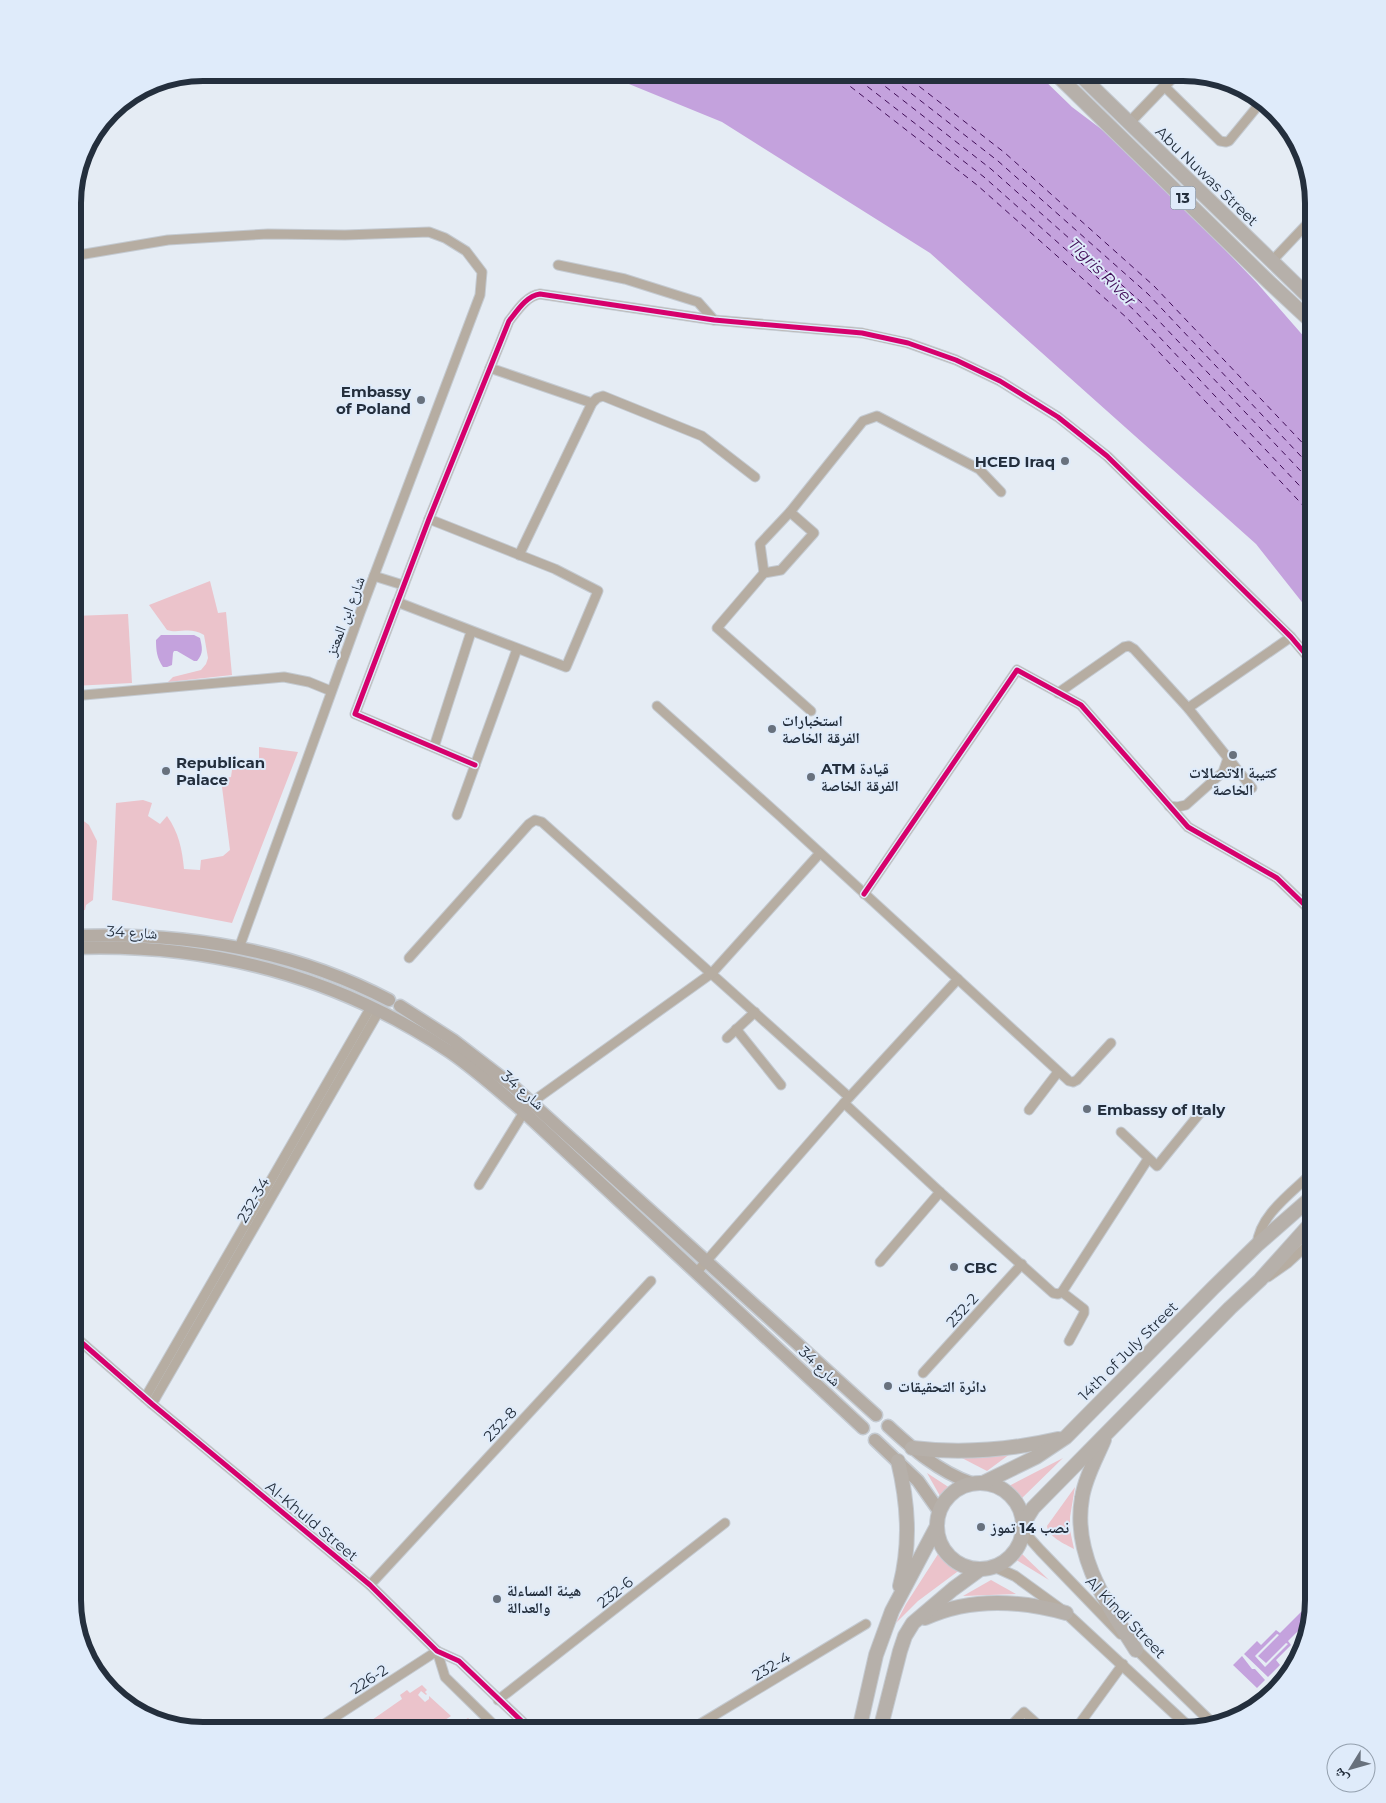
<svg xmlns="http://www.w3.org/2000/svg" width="1386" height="1803" font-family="Montserrat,'Noto Naskh Arabic',sans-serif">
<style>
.green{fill:#ebc3cb}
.water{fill:#c4a2dd;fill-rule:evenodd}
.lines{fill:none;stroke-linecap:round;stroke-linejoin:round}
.ferry{stroke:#400d57;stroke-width:1;stroke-dasharray:6 5;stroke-linecap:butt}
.minor-casing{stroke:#c4cad1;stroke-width:11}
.tertiary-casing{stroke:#c4cad1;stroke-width:12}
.secondary-casing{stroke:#c4cad1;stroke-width:15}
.primary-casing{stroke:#c4cad1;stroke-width:16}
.minor{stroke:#b6ada2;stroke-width:9}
.tertiary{stroke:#b6ada2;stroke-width:10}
.secondary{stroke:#b4aca4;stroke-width:12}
.primary{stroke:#b6b0aa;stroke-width:14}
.cycleway-casing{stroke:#dfebfa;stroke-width:8}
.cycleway{stroke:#d6006c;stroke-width:5}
.poi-dot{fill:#68717d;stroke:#dfebfa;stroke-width:2}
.labels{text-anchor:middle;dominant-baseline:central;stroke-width:4;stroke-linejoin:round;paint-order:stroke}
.shield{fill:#dfebfa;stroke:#5c6776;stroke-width:1}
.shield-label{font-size:14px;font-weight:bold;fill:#242f3d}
.street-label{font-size:15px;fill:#242f3d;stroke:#dfebfa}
.poi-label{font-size:15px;font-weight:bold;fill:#242f3d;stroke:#dfebfa;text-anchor:start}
.water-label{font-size:16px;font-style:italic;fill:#400d57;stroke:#dfebfa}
.rim{fill:none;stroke:#242f3d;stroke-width:6}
</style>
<rect width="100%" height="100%" fill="#e5ecf4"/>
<g class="green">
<path d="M210,581L218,613L226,612L232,675L168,682L173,677L201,670L206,664L208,658L204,635C190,626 179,634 167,630L149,605Z"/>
<polygon points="128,614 132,683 73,686 73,616"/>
<path d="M259,747L298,752L232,923L112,900L116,803L143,800L152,803L148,816L160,824L167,816C179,833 182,849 184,869L200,870L201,860L223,856L230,850L221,779L231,777L232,770L237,768L238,766L259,762Z"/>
<polygon points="73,813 89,825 97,841 93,900 86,905 85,910 73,912"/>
<polygon points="1010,1454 987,1471 958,1456"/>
<polygon points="1063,1458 1020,1500 1016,1491 1009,1486"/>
<polygon points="927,1473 950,1488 944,1491 940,1496"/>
<path d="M1075,1487L1070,1517V1530L1074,1549C1065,1544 1048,1537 1047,1526Z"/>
<polygon points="940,1551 951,1565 961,1569 918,1601 896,1623 906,1604"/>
<polygon points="1020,1552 1049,1580 1013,1558"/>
<polygon points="991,1580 1016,1594 963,1596"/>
<polygon points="422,1685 427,1690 425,1692 427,1694 426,1695 421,1691 418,1695 425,1702 429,1699 429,1696 451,1716 430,1730 415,1730 410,1728 404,1730 381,1730 374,1721 372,1720 402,1699 400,1695 407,1690 410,1693"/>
<polygon points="468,1718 482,1730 449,1730"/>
</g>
<g class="water">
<polygon points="602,73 1037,73 1072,107 1129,150 1257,283 1313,347 1313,616 1256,544 930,253 722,122"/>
<path d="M161,635H194L200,638C202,647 204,653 197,661H194L177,651H174L173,653L172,665L167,667H163C157,658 156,651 156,640Z"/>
<path d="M1313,1600L1308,1621L1288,1641L1291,1645L1276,1660L1280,1665L1268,1677L1244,1654L1257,1641L1261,1645L1276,1630L1280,1633ZM1277,1634L1279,1635L1258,1656L1266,1663L1286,1643L1288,1644L1265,1667L1255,1656Z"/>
<polygon points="1242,1656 1252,1669 1255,1669 1265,1680 1257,1688 1233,1665"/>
</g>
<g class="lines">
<g class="ferry">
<polyline points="833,73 977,185 1127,318 1313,516"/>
<polyline points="850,73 984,177 1134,310 1313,500"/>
<polyline points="868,73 991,169 1141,302 1313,484"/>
<polyline points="885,73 998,161 1148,294 1313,469"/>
<polyline points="902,73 1005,153 1154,286 1313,454"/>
</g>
<g class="minor-casing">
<g id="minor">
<polyline points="1089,84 1100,73"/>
<polyline points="1164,86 1220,141 1226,142 1229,141 1261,102"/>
<polyline points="73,256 168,240 268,234 345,235 429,232 445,238 466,251 482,272 480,295 360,613 239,948"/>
<polyline points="1272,261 1306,225 1313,213"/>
<polyline points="558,265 625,279 698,302 714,320"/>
<polyline points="490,368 592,403"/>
<polyline points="790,512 814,533 781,570 764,573 717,628 811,711"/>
<polyline points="519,555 592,403 597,398 603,396 702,436 755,477"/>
<polyline points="764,573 760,544 790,512 863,421 877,416 979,469 1001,492"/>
<polyline points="374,576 403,585"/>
<polyline points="397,602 566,667 598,591 555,569 429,519"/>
<polyline points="1058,693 1124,647 1129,646 1134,649 1188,708 1252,788"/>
<polyline points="73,696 284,677 309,682 331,691"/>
<polyline points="657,706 780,816 1069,1081 1073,1082 1077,1080 1111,1043"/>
<polyline points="1188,708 1291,637"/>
<polyline points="434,747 471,632"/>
<path d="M475,765L355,714L429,519L509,321C517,311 526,296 540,294L714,320L862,333L908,343L956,360L1000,381L1058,417L1107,456L1291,637L1313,663"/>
<polyline points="1169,806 1177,807 1186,805 1223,772 1228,758"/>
<polyline points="457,815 517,649"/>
<polyline points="864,894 1017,670 1081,705 1188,827 1277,878 1313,913"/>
<polyline points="409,958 529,824 535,820 542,822 849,1097"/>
<polyline points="736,1029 781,1085"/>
<polyline points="727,1038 755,1012"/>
<polyline points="844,1103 940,1192 1053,1293 1058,1294 1062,1292 1148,1159"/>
<polyline points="1029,1110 1058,1072"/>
<polyline points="1121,1132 1157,1166 1200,1113"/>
<polyline points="479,1185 524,1112 532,1102 712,973 820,853"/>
<path d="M1257,1245C1259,1215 1293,1192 1313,1172"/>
<polyline points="880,1262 940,1192"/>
<polyline points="696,1273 844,1103 958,979"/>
<polyline points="1268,1277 1288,1263 1313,1240"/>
<polyline points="1062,1292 1084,1309 1084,1313 1069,1341"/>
<polyline points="73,1335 152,1404 370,1585 437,1651 459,1661 531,1730"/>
<polyline points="923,1373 1022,1264"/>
<polyline points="145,1398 371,1007"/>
<polyline points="152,1404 379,1011"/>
<polyline points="370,1585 651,1281"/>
<polyline points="437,1651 445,1677 499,1730"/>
<polyline points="498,1700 725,1523"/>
<polyline points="315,1730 437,1651"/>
<polyline points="690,1730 866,1624"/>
<polyline points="1007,1730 1024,1712 1044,1730"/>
<polyline points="1075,1730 1123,1664"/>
</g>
</g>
<g class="tertiary-casing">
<g id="tertiary">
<polyline points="1129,123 1177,73"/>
<polyline points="1023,1531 1040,1550 1121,1634"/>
<polyline points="995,1567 1015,1576 1066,1613 1190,1728"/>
<polyline points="1133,1646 1211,1722"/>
</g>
</g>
<g class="secondary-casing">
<g id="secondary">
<path d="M73,936C181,932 292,949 389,1000"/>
<path d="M73,948C210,943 335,975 450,1052C476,1070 499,1091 524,1112L863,1428"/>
<polyline points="400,1006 453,1040 514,1087 876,1415"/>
<path d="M888,1426C914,1450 938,1471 971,1483"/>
<polyline points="875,1440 918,1481 939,1511"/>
</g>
</g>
<g class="primary-casing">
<g id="primary">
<polyline points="1055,73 1270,283 1313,323"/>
<polyline points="1078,73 1313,301"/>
<path d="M1104,1440C1096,1459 1085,1478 1082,1498C1072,1555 1107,1604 1136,1650"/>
<path d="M912,1448C962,1454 1010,1450 1058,1439"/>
<path d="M898,1461C908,1503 911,1543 900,1586"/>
<circle cx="980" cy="1526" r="43"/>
<polyline points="983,1483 1036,1457 1066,1437 1213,1288 1257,1245 1313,1196"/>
<polyline points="1023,1524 1033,1508 1230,1308 1260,1280 1313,1221"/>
<path d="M925,1618C971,1597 1019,1600 1066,1613"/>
<polyline points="859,1730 876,1655 892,1611 936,1528"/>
<polyline points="880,1730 900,1651 905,1636 913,1623 953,1589 979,1570"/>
</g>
</g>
<use href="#minor" class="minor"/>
<use href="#tertiary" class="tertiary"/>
<use href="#secondary" class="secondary"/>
<use href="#primary" class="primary"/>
<g class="cycleway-casing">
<g id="cycleway">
<path d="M475,765L355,714L429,519L509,321C517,311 526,296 540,294L714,320L862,333L908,343L956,360L1000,381L1058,417L1107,456L1291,637L1313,663"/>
<polyline points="864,894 1017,670 1081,705 1188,827 1277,878 1313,913"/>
<polyline points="73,1335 152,1404 370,1585 437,1651 459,1661 531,1730"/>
</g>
</g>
<use href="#cycleway" class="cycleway"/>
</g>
<g class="poi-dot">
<circle cx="421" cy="400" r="5"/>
<circle cx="1065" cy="461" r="5"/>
<circle cx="772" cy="729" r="5"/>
<circle cx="1233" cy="755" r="5"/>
<circle cx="166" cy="771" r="5"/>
<circle cx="811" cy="777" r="5"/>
<circle cx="1087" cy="1109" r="5"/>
<circle cx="954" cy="1267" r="5"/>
<circle cx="888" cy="1386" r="5"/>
<circle cx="981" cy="1527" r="5"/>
<circle cx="497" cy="1599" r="5"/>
</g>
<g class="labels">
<rect class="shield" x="1170.5" y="186.5" width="25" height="23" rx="4"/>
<g class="shield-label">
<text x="1183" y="198">13</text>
</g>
<g class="street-label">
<text transform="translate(1207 176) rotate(44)">Abu Nuwas Street</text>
<text transform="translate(345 616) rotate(-69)">شارع ابن المعتز</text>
<text transform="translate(132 932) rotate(3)">شارع 34</text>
<text transform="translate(523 1090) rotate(41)">شارع 34</text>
<text transform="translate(253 1200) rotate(-60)">232-34</text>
<text transform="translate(962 1310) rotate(-48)">232-2</text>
<text transform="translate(1128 1351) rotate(-45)">14th of July Street</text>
<text transform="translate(820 1366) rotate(43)">شارع 34</text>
<text transform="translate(500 1424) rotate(-47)">232-8</text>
<text transform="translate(312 1521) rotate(40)">Al-Khuld Street</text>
<text transform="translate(615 1592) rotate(-38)">232-6</text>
<text transform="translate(1126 1617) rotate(46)">Al Kindi Street</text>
<text transform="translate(771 1666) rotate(-31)">232-4</text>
<text transform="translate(369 1679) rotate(-33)">226-2</text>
</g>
<g class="poi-label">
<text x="411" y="391" text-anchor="end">Embassy<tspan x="411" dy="17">of Poland</tspan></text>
<text x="1055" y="461" text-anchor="end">HCED Iraq</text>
<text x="782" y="720">استخبارات<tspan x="782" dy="17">الفرقة الخاصة</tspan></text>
<text x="176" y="762">Republican<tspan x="176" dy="17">Palace</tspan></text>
<text x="821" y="768">ATM قيادة<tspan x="821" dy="17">الفرقة الخاصة</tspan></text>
<text x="1233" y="772" text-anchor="middle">كتيبة الاتصالات<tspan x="1233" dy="17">الخاصة</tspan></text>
<text x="1097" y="1109">Embassy of Italy</text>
<text x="964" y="1267">CBC</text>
<text x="898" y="1386">دائرة التحقيقات</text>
<text x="991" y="1527">نصب 14 تموز</text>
<text x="507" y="1590">هيئة المساءلة<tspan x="507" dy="17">والعدالة</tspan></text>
</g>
<g class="water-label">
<text transform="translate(1102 272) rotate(45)">Tigris River</text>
</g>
</g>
<path d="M0 0H1386V1803H0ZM203 81H1183A122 122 0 0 1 1305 203V1600A122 122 0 0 1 1183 1722H203A122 122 0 0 1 81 1600V203A122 122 0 0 1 203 81Z" fill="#dfebfa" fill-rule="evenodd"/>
<path class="rim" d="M203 81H1183A122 122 0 0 1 1305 203V1600A122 122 0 0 1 1183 1722H203A122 122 0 0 1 81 1600V203A122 122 0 0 1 203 81Z"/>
<g transform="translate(1351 1768) rotate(233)"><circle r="24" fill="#dfebfa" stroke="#94a0ae"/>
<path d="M0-4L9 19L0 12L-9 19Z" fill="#68717d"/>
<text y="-8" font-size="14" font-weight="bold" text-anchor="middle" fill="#242f3d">ش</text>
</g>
</svg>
